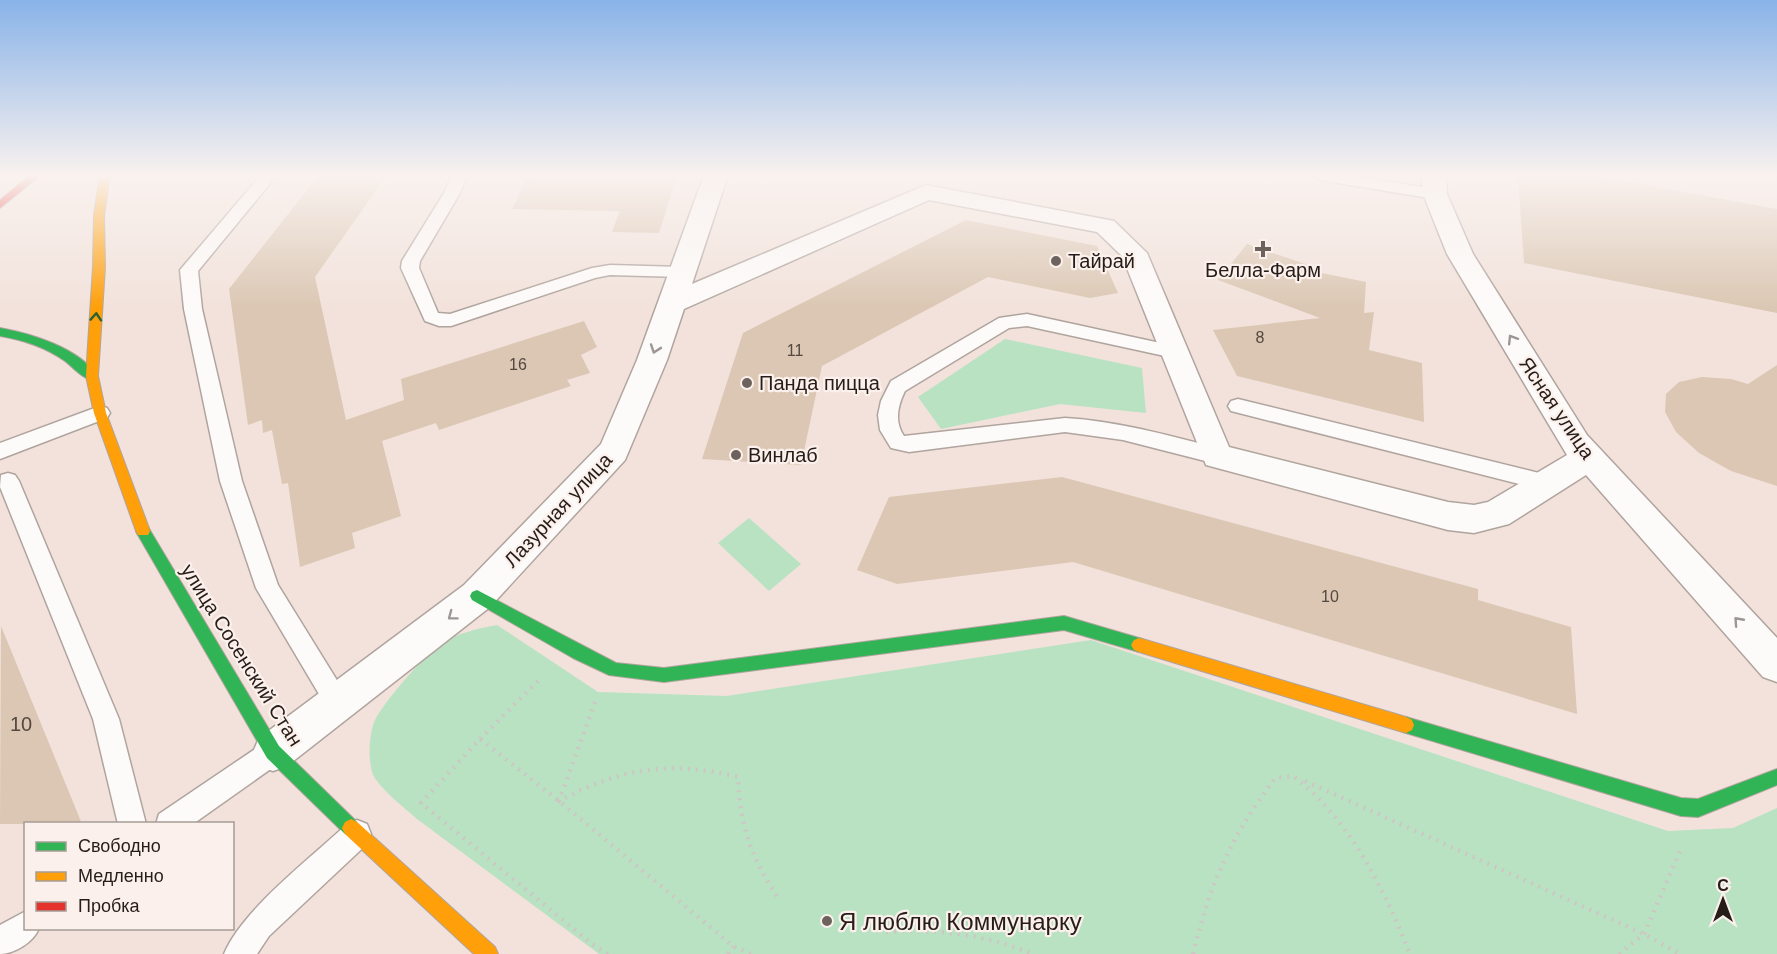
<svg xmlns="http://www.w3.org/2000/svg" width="1777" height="954" font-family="Helvetica,sans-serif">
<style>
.green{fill:#b9e2c2}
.building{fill:#dbc7b3}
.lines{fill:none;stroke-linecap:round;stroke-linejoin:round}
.lane-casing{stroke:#b0a49e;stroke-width:3}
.street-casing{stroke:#b0a49e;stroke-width:3}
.fast-casing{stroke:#b0a49e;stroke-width:2}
.slow-casing{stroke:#b0a49e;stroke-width:2}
.jam-casing{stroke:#b0a49e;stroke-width:2}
.path{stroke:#cdc7c4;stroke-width:4.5;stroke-dasharray:2 6;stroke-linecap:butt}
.lane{fill:#fdfbfa;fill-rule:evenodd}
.street{fill:#fdfbfa;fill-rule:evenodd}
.fast{fill:#30b455;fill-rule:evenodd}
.slow{fill:#ff9f0a;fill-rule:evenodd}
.jam{fill:#e5322d;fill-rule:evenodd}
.oneway{stroke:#2b6133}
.oneway2{stroke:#9d9794}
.poi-dot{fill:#6e625c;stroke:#fbf0eb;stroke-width:2}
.labels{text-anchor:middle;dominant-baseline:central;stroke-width:4.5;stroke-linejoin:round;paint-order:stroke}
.number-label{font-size:16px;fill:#54483f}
.poi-label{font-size:20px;fill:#271d18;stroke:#fbf0eb;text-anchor:start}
.street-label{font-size:20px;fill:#271d18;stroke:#fbf0eb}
.near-number-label{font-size:20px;fill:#54483f}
.near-poi-label{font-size:24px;fill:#271d18;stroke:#fbf0eb;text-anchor:start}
</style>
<rect width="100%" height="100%" fill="#f2e2db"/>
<g class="green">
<polygon points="1005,339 1142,368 1146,413 1060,404 941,429 918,397"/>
<polygon points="749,518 801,564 769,591 718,543"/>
<path d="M497,625L598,692L726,696L1091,640L1668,831L1733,828L1777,808V954H599L417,819C405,808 377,787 372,772C368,756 369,737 374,722C381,705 425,655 440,644C457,633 477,629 497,625Z"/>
</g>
<g class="building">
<polygon points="319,175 387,175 315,277 346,420 404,400 401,379 584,321 597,347 581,355 590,373 567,380 571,386 439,430 436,423 382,441 401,516 352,533 355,548 300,567 288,483 282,484 272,430 263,433 262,420 248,425 229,289"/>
<polygon points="1518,175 1593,175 1777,209 1777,313 1524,263"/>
<polygon points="527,178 675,181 659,233 612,232 620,211 512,209"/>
<polygon points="966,220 1097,246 1118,293 1090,298 988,277 822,366 801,465 702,459 743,333"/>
<polygon points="1247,244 1317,268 1317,272 1366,282 1364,313 1374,312 1369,350 1422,363 1424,422 1237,376 1213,330 1320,318 1218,280"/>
<polygon points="1777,365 1777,486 1731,471 1699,453 1676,432 1665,412 1666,394 1679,382 1702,377 1731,379 1748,384"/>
<polygon points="1062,477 1478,589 1478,600 1571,627 1577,714 1073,562 897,584 857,570 889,497"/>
<polygon points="1,626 82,824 0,824"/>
</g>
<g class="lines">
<g class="lane-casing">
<g id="lane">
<polygon points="261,175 277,175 198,271 202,309 242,481 278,585 351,703 347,711 338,715 329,711 256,588 220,481 184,309 180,270"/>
<polygon points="452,175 467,175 460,193 420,261 419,268 438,313 450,314 592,268 610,265 682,267 688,268 691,272 688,276 682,277 610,275 595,278 451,326 439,326 425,321 401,268 402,261 444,193"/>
<polygon points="1312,175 1346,175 1435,189 1443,194 1435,199 1320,180"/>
<path d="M1027,314L1174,346L1181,347L1183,352L1181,357L1174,358L1027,326L1009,328L905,391C898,405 894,422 904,436L1065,418C1117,421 1167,435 1217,448L1224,451L1227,456L1224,461L1217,464L1123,440L1065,432L909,452L891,448L880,430L878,415L881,401L891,381L999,318Z"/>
<polygon points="1238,399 1547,475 1554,477 1558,483 1554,489 1547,491 1231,411 1228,406 1231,401"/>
<polygon points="100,406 107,408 110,413 107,418 0,459 0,443"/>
<polygon points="8,473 15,475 19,481 119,719 146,824 118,824 93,719 0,487 1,475"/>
<polygon points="273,740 282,743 286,752 282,761 193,824 156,824 159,814 264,743"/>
<path d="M357,820L367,824L371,834L367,844L269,936L257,954H224C242,910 311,858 347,824Z"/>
<path d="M26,911V928H39C34,942 14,954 0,954V925Z"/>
</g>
</g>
<g class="street-casing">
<polygon id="street" points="704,175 728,175 692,284 926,185 1114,221 1147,253 1229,447 1448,502 1474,505 1488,502 1567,455 1447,254 1423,194 1422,175 1446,175 1447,194 1473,254 1587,435 1777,638 1777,682 1763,677 1586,475 1509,524 1474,533 1448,530 1206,465 1122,256 1097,232 929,200 684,309 667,360 625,460 490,607 287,766 273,771 259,766 253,752 259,738 464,585 601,444 637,360"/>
</g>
<g class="fast-casing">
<g id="fast">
<path d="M0,328C33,334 78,348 98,376L96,379C85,382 74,368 65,361C45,347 24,340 0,336Z"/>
<polygon points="143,525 148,527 279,746 357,822 360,828 357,834 351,837 345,834 267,758 138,535 136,531 138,527"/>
<polygon points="477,590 616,663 664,668 1064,616 1139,638 1144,640 1147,645 1144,650 1139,652 1064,630 664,682 609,675 573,658 472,600 470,596 472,592"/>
<polygon points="1406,717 1681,798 1698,799 1777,769 1777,785 1698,817 1681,816 1406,733 1400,730 1398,725 1400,720"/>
</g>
</g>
<g class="slow-casing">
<g id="slow">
<polygon points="100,175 110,175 104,215 105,267 98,376 106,413 150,531 148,535 138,535 136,531 94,413 86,376 93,267 94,215"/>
<polygon points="1139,638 1406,717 1412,720 1414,725 1412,730 1406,733 1139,652 1134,650 1131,645 1134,640"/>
<polygon points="351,819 357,822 495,947 498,954 474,954 345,834 342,828 345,822"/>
</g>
</g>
<g class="jam-casing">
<polygon id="jam" points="30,175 41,175 0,208 0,200"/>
</g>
<g class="path">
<path d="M595,702L559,801C622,768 669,760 738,777C740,826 751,858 779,899"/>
<polyline points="480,739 541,678"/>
<polyline points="1305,781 1644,934 1680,954"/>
<path d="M886,932C938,928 985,935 1033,954"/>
<polyline points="608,954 592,944 421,803 480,739 559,801 733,946 751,954"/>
<polyline points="728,954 733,946"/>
<path d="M1193,954C1211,881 1230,839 1275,778L1293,776C1351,821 1383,887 1410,954"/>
<polyline points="1619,954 1644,934 1681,849"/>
</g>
<use href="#lane" class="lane"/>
<use href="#street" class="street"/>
<use href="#fast" class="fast"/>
<use href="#slow" class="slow"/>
<use href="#jam" class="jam"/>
</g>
<defs><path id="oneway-chevron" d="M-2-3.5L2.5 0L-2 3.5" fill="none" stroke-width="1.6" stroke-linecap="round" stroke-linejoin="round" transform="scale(1.5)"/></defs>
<use class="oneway" href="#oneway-chevron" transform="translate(96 317) rotate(-86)"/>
<g class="oneway2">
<use href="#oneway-chevron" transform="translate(1512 339) rotate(-122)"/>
<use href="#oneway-chevron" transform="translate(655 349) rotate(109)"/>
<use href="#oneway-chevron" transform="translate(452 616) rotate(143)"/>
<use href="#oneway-chevron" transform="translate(1738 621) rotate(-132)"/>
</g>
<linearGradient id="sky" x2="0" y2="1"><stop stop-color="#89b3e8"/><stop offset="0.57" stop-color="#f9f2ef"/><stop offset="1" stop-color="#f9f2ef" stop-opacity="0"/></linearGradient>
<rect width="1777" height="308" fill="url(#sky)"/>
<g class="poi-dot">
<path d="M1260 240h6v6h6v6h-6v6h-6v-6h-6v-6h6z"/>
<circle cx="1056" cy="261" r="6"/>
<circle cx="747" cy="383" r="6"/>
<circle cx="736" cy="455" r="6"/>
<circle cx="827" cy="921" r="6"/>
</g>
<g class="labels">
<g class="number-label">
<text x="1260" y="337">8</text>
<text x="795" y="350">11</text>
<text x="518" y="364">16</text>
<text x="1330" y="596">10</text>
</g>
<g class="poi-label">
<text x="1068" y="261">Тайрай</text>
<text x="1263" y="270" text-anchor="middle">Белла-Фарм</text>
<text x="759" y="383">Панда пицца</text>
<text x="748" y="455">Винлаб</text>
</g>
<g class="street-label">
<text transform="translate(1557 408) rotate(56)">Ясная улица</text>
<text transform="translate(558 510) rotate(-47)">Лазурная улица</text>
<text transform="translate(242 655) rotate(58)">улица Сосенский Стан</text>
</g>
<g class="near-number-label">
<text x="21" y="724">10</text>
</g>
<g class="near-poi-label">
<text x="839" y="921">Я люблю Коммунарку</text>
</g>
</g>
<rect x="24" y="822" width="210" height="108" fill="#fbf0eb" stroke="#a69c97" stroke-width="1.5"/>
<rect x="36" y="842" width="30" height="9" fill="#30b455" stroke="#a69c97" stroke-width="1.5"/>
<text x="78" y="852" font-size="18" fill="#271d18">Свободно</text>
<rect x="36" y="872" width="30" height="9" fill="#ff9f0a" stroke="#a69c97" stroke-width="1.5"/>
<text x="78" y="882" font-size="18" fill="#271d18">Медленно</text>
<rect x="36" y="902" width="30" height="9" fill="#e5322d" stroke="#a69c97" stroke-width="1.5"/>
<text x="78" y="912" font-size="18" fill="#271d18">Пробка</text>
<g transform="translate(1723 900)" stroke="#fbf0eb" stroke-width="4.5" paint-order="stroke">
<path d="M0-4.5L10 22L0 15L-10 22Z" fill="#271d18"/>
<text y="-9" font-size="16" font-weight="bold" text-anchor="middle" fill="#271d18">С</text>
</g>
</svg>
